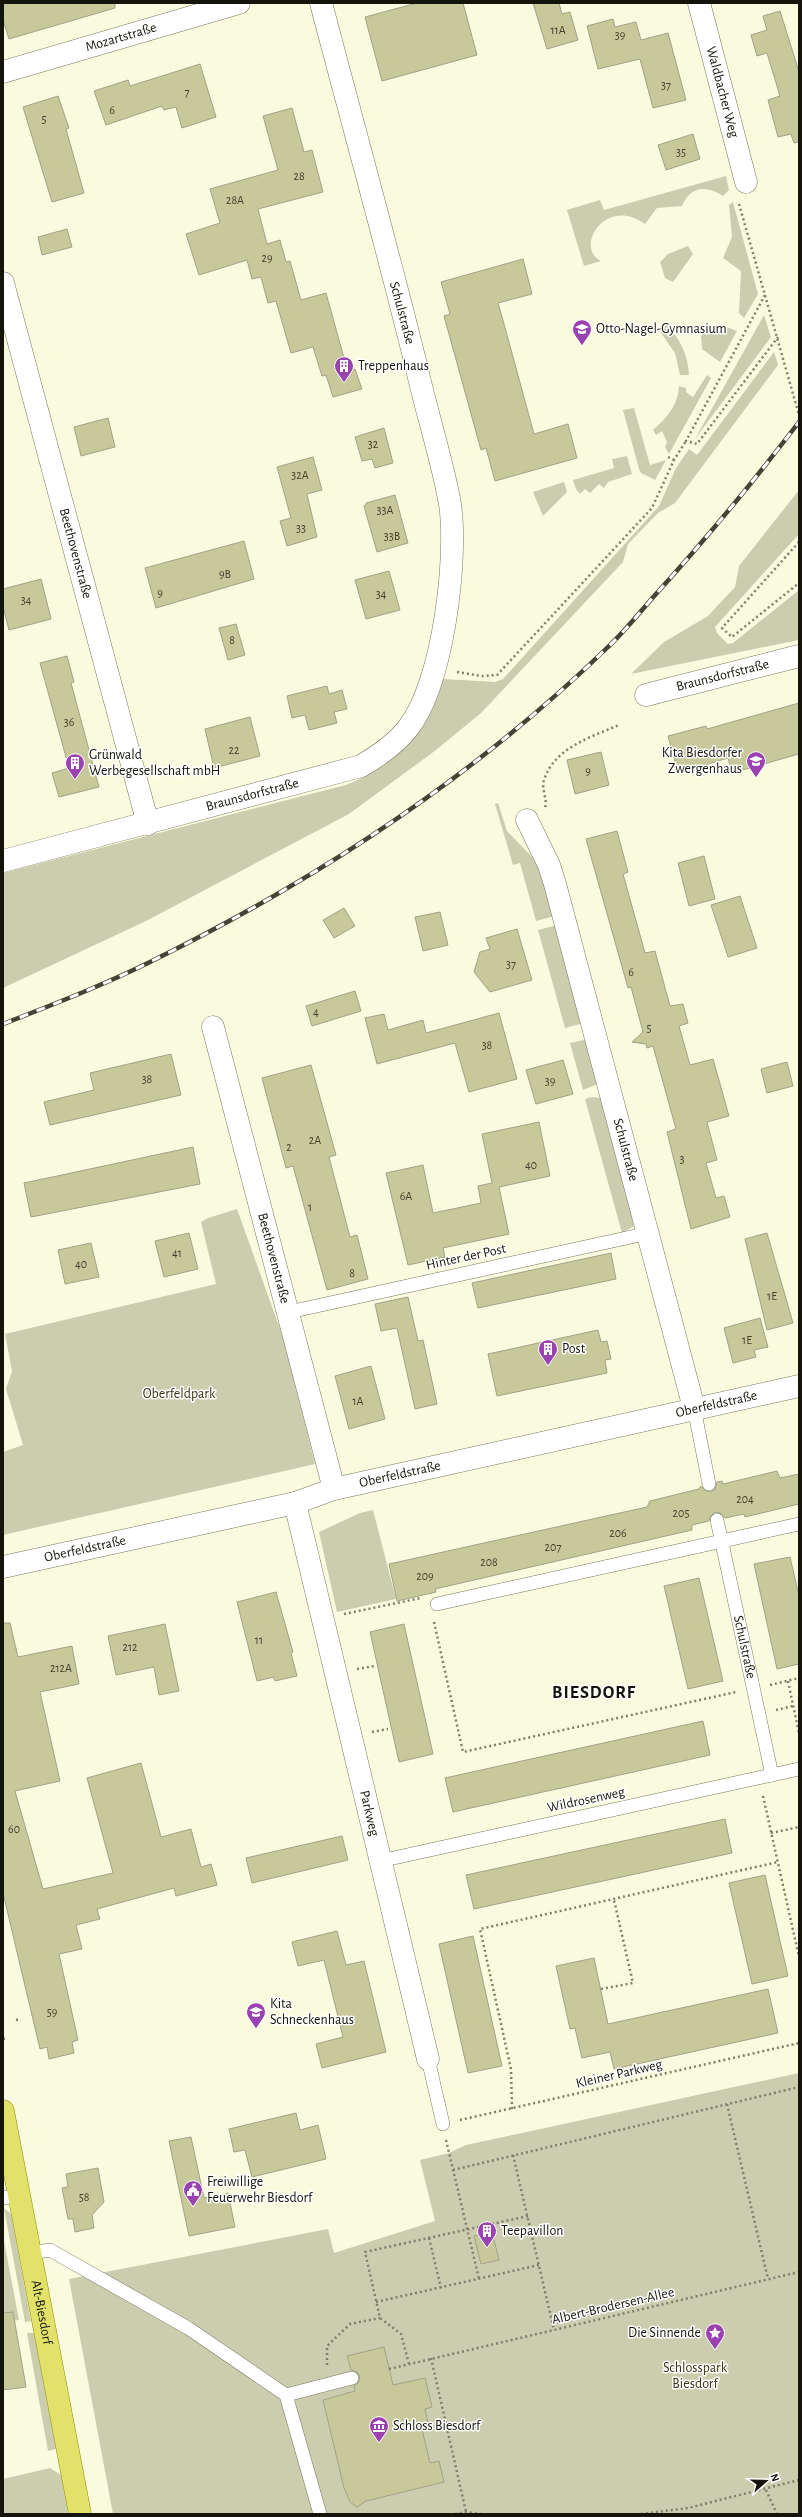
<svg xmlns="http://www.w3.org/2000/svg" width="802" height="2517" font-family="'Alegreya Sans',sans-serif">
<style>
.green{fill:#cccdaf}
.building{fill:#c8c99a;stroke:#a1a287}
.lines{fill:none;stroke-linecap:round;stroke-linejoin:round}
.service-casing{stroke:#77785e;stroke-width:14}
.minor-casing{stroke:#77785e;stroke-width:23}
.tertiary-casing{stroke:#77785e;stroke-width:23}
.primary-casing{stroke:#8e8d09;stroke-width:23}
.path{stroke:#7d7e6b;stroke-width:2.5;stroke-dasharray:2 3;stroke-linecap:butt}
.service{stroke:#fff;stroke-width:13}
.minor{stroke:#fff;stroke-width:22}
.tertiary{stroke:#fff;stroke-width:22}
.primary{stroke:#e2e26b;stroke-width:22}
.rail-casing{stroke:#444436;stroke-width:4.5}
.rail{stroke:#fff;stroke-width:3;stroke-dasharray:9;stroke-linecap:butt}
.labels{text-anchor:middle;dominant-baseline:central;stroke-width:3;stroke-linejoin:round;paint-order:stroke}
.number-label{font-size:12px;fill:#41412e}
.street-label{font-size:14px;fill:#14140a;stroke:#fff}
.poi-label{font-size:14px;fill:#14140a;stroke:#fff;text-anchor:start}
.park-label{font-size:14px;fill:#363611;stroke:#fff}
.district-label{font-size:18px;font-weight:bold;letter-spacing:1px;fill:#14140a;stroke:#fff}
</style>
<rect width="100%" height="100%" fill="#fafbde"/>
<g class="green">
<path d="M726,176L729,190L723,196C707,186 691,185 682,206L657,208L645,224C605,195 574,248 601,261L584,266L567,210L600,200L604,210Z"/>
<polygon points="733,202 758,294 744,318 739,313 741,271 723,258 732,237 729,205"/>
<polygon points="688,246 693,254 673,282 665,278 660,262 668,254"/>
<polygon points="764,315 771,337 695,439"/>
<path d="M665,323C680,338 688,355 689,375H680L675,353L659,330Z"/>
<polygon points="721,325 737,331 720,362 702,349 701,336 705,332"/>
<path d="M774,352L778,365L675,503L658,513L628,544L623,562L481,713L436,750L349,814L146,921L3,988V873L346,785C392,767 431,726 443,679L495,682L503,679L659,506L676,468L689,449L697,455Z"/>
<path d="M707,375L711,378L669,454L665,447L667,442L662,431L656,435L653,430C667,418 678,405 679,386L686,388V392L693,397Z"/>
<polygon points="634,408 650,465 666,460 655,480 641,473 639,469 623,410"/>
<polygon points="627,456 632,474 608,482 604,488 599,484 590,493 585,489 580,494 576,489 573,480 614,468 612,459"/>
<polygon points="564,482 567,492 543,516 533,492"/>
<polygon points="799,490 799,534 715,627 717,633 728,644 733,643 799,590 799,640 631,674 664,642 708,616 735,587 739,566"/>
<polygon points="498,803 507,831 537,862 555,916 536,921 520,863 513,865 495,804"/>
<polygon points="557,925 584,1023 565,1028 538,930"/>
<polygon points="588,1039 600,1083 583,1090 570,1043"/>
<polygon points="592,1097 601,1098 634,1226 622,1233 585,1099"/>
<polygon points="237,1209 284,1340 315,1464 3,1535 3,1452 23,1445 6,1389 12,1371 5,1334 216,1284 201,1222 208,1218"/>
<polygon points="373,1510 396,1599 337,1612 319,1532 360,1513"/>
<polygon points="799,2073 799,2514 113,2514 69,2279 328,2229 334,2253 435,2221 420,2160 449,2153 466,2145"/>
<polygon points="4,2208 11,2214 31,2321 25,2322"/>
<polygon points="3,2235 19,2320 3,2322"/>
<polygon points="27,2333 34,2333 56,2449 48,2451"/>
<polygon points="50,2468 61,2475 68,2514 3,2514 3,2479"/>
</g>
<g class="building">
<polygon points="3,3 115,3 115,8 9,39 3,20"/>
<polygon points="417,3 463,3 477,55 382,81 365,17"/>
<polygon points="533,3 559,3 562,14 570,12 578,40 547,49"/>
<polygon points="780,11 799,72 799,142 794,143 791,134 778,137 768,100 780,96 767,53 757,56 751,35 767,30 763,16"/>
<polygon points="613,19 615,27 636,22 641,40 668,33 686,100 653,108 640,59 598,69 587,26"/>
<polygon points="200,64 216,117 182,128 176,107 164,110 162,106 106,125 94,91 128,80 130,86"/>
<polygon points="58,96 69,128 66,129 84,193 52,202 23,107"/>
<polygon points="292,108 304,152 312,150 323,192 258,209 267,244 280,240 286,262 290,261 301,300 326,293 344,358 350,371 355,369 362,389 333,397 326,375 322,376 313,347 291,353 276,301 268,303 261,277 252,279 247,260 199,275 186,234 220,223 210,189 278,170 263,116"/>
<polygon points="693,134 700,159 666,170 658,145"/>
<polygon points="67,229 72,247 42,255 38,237"/>
<polygon points="523,259 532,294 498,303 504,324 534,434 568,424 577,458 495,481 486,448 481,450 444,316 450,314 441,282"/>
<polygon points="108,418 115,447 81,456 74,427"/>
<polygon points="384,428 393,463 375,468 372,459 362,461 355,437"/>
<polygon points="313,457 322,490 307,494 317,537 287,546 280,521 291,518 277,467"/>
<polygon points="395,495 408,543 377,552 364,506 366,505 366,503"/>
<polygon points="244,541 254,579 156,608 145,568"/>
<polygon points="389,571 400,610 366,619 355,580"/>
<polygon points="41,579 51,619 9,630 3,607 3,589"/>
<polygon points="236,624 245,655 228,660 219,628"/>
<polygon points="67,656 74,682 71,683 99,787 59,797 52,773 69,768 40,663"/>
<polygon points="327,686 329,694 342,690 347,709 334,712 337,723 309,730 305,715 292,718 287,696"/>
<polygon points="799,703 799,754 732,773 728,758 678,773 668,736 706,726 707,729"/>
<polygon points="250,717 260,756 214,768 205,729"/>
<polygon points="601,752 609,785 575,794 567,760"/>
<polygon points="617,831 628,872 623,874 645,953 655,951 670,1006 683,1004 688,1023 679,1026 690,1065 713,1059 729,1116 707,1122 717,1160 706,1163 716,1198 724,1196 730,1217 691,1229 667,1132 676,1129 653,1046 647,1048 646,1044 632,1042 643,1032 631,987 628,988 586,839"/>
<polygon points="704,856 715,899 689,906 678,863"/>
<polygon points="740,896 757,948 728,957 711,905"/>
<polygon points="344,908 355,926 334,938 323,920"/>
<polygon points="440,912 448,945 423,951 415,917"/>
<polygon points="517,929 532,980 490,992 474,972 480,952 490,949 486,938"/>
<polygon points="355,991 361,1011 312,1026 306,1006"/>
<polygon points="499,1013 517,1079 469,1092 455,1043 377,1064 365,1018 384,1014 388,1030 423,1020 426,1033"/>
<polygon points="171,1054 181,1095 50,1125 44,1102 94,1090 90,1073"/>
<polygon points="563,1060 573,1094 536,1104 526,1070"/>
<polygon points="787,1062 793,1086 767,1093 761,1069"/>
<polygon points="311,1065 336,1155 329,1157 350,1237 357,1235 368,1279 327,1290 293,1166 286,1168 262,1078"/>
<polygon points="539,1122 550,1176 499,1187 509,1234 443,1248 445,1257 408,1265 386,1173 423,1165 433,1213 481,1203 478,1186 492,1183 482,1134"/>
<polygon points="193,1147 200,1184 31,1217 24,1183"/>
<polygon points="189,1233 198,1269 164,1277 155,1241"/>
<polygon points="767,1233 793,1323 767,1330 745,1239"/>
<polygon points="91,1243 99,1277 65,1284 58,1250"/>
<polygon points="611,1253 616,1279 478,1308 472,1283"/>
<polygon points="408,1297 418,1341 423,1340 437,1404 415,1409 397,1328 381,1331 375,1304"/>
<polygon points="760,1318 768,1347 754,1350 756,1357 733,1363 724,1328"/>
<polygon points="598,1330 601,1342 607,1341 611,1359 605,1360 607,1373 497,1396 488,1354"/>
<polygon points="371,1366 385,1419 349,1429 335,1376"/>
<polygon points="777,1471 780,1478 799,1474 799,1504 745,1517 744,1514 725,1518 720,1513 715,1512 710,1517 709,1521 692,1525 692,1530 435,1589 436,1592 397,1601 389,1564 647,1507 650,1501 699,1489 701,1486 706,1491 710,1492 715,1490 717,1482 722,1481 723,1484"/>
<polygon points="790,1557 799,1596 799,1664 777,1669 754,1564"/>
<polygon points="699,1578 723,1681 688,1689 664,1586"/>
<polygon points="276,1592 293,1652 291,1653 297,1676 275,1681 274,1677 257,1681 237,1602"/>
<polygon points="3,1623 10,1623 18,1657 72,1646 79,1684 40,1692 60,1781 15,1791 43,1889 113,1873 87,1778 141,1763 161,1837 191,1829 201,1867 211,1864 217,1885 176,1896 174,1888 97,1909 100,1919 76,1925 82,1949 59,1954 78,2040 72,2042 74,2053 49,2059 47,2047 40,2049 3,1893"/>
<polygon points="165,1624 179,1691 159,1695 154,1667 116,1675 108,1636"/>
<polygon points="404,1624 433,1754 399,1762 370,1632"/>
<polygon points="703,1721 710,1755 453,1812 445,1778"/>
<polygon points="725,1819 732,1853 474,1909 466,1875"/>
<polygon points="342,1836 348,1860 252,1883 246,1858"/>
<polygon points="765,1875 788,1976 752,1984 729,1883"/>
<polygon points="337,1931 346,1965 364,1961 386,2052 322,2068 316,2044 343,2037 324,1960 298,1966 292,1942"/>
<polygon points="473,1936 502,2066 468,2073 439,1944"/>
<polygon points="594,1958 608,2024 768,1989 778,2033 614,2069 610,2052 582,2058 575,2028 570,2029 556,1966"/>
<polygon points="296,2113 300,2130 318,2125 326,2159 252,2177 245,2150 234,2152 229,2129"/>
<polygon points="191,2137 204,2198 228,2193 235,2227 189,2236 169,2141"/>
<polygon points="98,2168 104,2202 92,2215 94,2228 75,2232 73,2219 68,2219 62,2188 68,2187 66,2174"/>
<polygon points="492,2232 499,2260 481,2264 474,2236"/>
<polygon points="13,2312 26,2387 3,2390 3,2313"/>
<polygon points="384,2347 393,2385 425,2378 432,2407 425,2409 428,2423 421,2425 430,2463 439,2461 444,2482 366,2501 357,2507 350,2502 344,2488 323,2400 355,2391 354,2386 358,2383 360,2376 357,2372 351,2370 347,2356"/>
</g>
<g class="lines">
<g class="service-casing">
<g id="service">
<polyline points="289,1312 649,1233"/>
<polyline points="694,1408 709,1484"/>
<path id="s1" d="M717,1520L772,1775"/>
<polyline points="437,1604 799,1524"/>
<polyline points="380,1861 799,1769"/>
<polyline points="428,2059 443,2124"/>
<polyline points="3,2198 19,2195"/>
<polyline points="30,2253 50,2250 188,2328 286,2395 320,2514"/>
<polyline points="286,2395 352,2378"/>
</g>
</g>
<g class="minor-casing">
<g id="minor">
<path id="s2" d="M699,3L746,182"/>
<path id="s3" d="M3,72L239,3"/>
<path id="s4" d="M3,283L148,824"/>
<path id="s5" d="M646,695L799,656"/>
<path id="s6" d="M527,820L549,865L555,884L694,1408"/>
<path id="s7" d="M3,861L361,766C378,756 396,744 408,728C443,684 458,559 450,504C442,459 427,414 417,369C387,247 353,125 321,3"/>
<path id="s8" d="M213,1027L334,1489"/>
<path id="s9" d="M295,1503L428,2059"/>
</g>
</g>
<g class="tertiary-casing">
<g id="tertiary">
<path id="s10" d="M3,1567L295,1503L334,1489L799,1386"/>
</g>
</g>
<g class="primary-casing">
<g id="primary">
<path id="s11" d="M3,2111L80,2514"/>
</g>
</g>
<g class="path">
<polyline points="739,204 799,415"/>
<polyline points="765,295 686,441 697,444 778,337"/>
<polyline points="668,457 674,460"/>
<polyline points="799,542 722,628 732,637 799,583"/>
<polyline points="457,672 482,676 497,675 652,508 674,460 686,441"/>
<path d="M545,807C548,801 541,789 544,780C554,748 591,737 619,725"/>
<polyline points="344,1614 421,1598"/>
<polyline points="434,1622 463,1752 736,1692"/>
<polyline points="357,1669 375,1666"/>
<polyline points="788,1681 799,1733"/>
<polyline points="770,1685 799,1678"/>
<polyline points="776,1710 793,1706"/>
<polyline points="372,1732 388,1729"/>
<polyline points="763,1796 799,1957"/>
<polyline points="771,1833 799,1827"/>
<polyline points="601,1989 633,1983 614,1900"/>
<polyline points="16,2020 20,2019"/>
<polyline points="3,2039 7,2038"/>
<polyline points="727,2104 768,2279"/>
<polyline points="512,2109 511,2069 480,1929 778,1862"/>
<polyline points="460,2120 799,2043"/>
<polyline points="446,2140 479,2279"/>
<polyline points="513,2155 554,2330"/>
<polyline points="453,2170 799,2087"/>
<polyline points="429,2238 441,2288"/>
<polyline points="376,2302 539,2265"/>
<polyline points="431,2358 466,2512"/>
<polyline points="409,2364 401,2334 380,2318 365,2252 528,2216"/>
<polyline points="327,2365 327,2346 350,2324 380,2318"/>
<polyline points="389,2369 799,2272"/>
<polyline points="766,2490 777,2514"/>
<polyline points="455,2514 466,2512 481,2514"/>
<polyline points="641,2514 688,2508 799,2480"/>
</g>
<use href="#service" class="service"/>
<use href="#minor" class="minor"/>
<use href="#tertiary" class="tertiary"/>
<use href="#primary" class="primary"/>
<g class="rail-casing">
<path id="rail" d="M3,1024C52,1005 101,986 148,963C315,881 474,777 608,647C625,631 640,612 656,594C706,539 753,482 799,422"/>
</g>
<use href="#rail" class="rail"/>
</g>
<defs>
<g id="school-pin" transform="scale(1)"><path d="M0 17L-7.5 6A9.5 9.5 0 1 1 7.5 6Z" fill="#9a43b0" stroke="#fff"/><path d="M0-5L7-2L0 1L-7-2ZM-4 1L0 2.5L4 1V4Q0 6-4 4Z" fill="#fff"/></g>
<g id="building-pin" transform="scale(1)"><path d="M0 17L-7.5 6A9.5 9.5 0 1 1 7.5 6Z" fill="#9a43b0" stroke="#fff"/><path d="M-4-6H4V6H1V3H-1V6H-4ZM-2.5-4.3h1.7v1.8h-1.7ZM.8-4.3h1.7v1.8H.8ZM-2.5-1h1.7V.8h-1.7ZM.8-1h1.7V.8H.8Z" fill="#fff"/></g>
<g id="civic-pin" transform="scale(1)"><path d="M0 17L-7.5 6A9.5 9.5 0 1 1 7.5 6Z" fill="#9a43b0" stroke="#fff"/><path d="M-.6-6.5H3V-4.5H.6V-3L4-1V1h2V6H-6V1h2V-1L-.6-3ZM-1.2 2.5V6h2.4V2.5Z" fill="#fff"/></g>
<g id="sight-pin" transform="scale(1)"><path d="M0 17L-7.5 6A9.5 9.5 0 1 1 7.5 6Z" fill="#9a43b0" stroke="#fff"/><path d="M0-6L1.8-2.2L6-1.7L2.9 1.2L3.7 5.4L0 3.3L-3.7 5.4L-2.9 1.2L-6-1.7L-1.8-2.2Z" fill="#fff"/></g>
<g id="museum-pin" transform="scale(1)"><path d="M0 17L-7.5 6A9.5 9.5 0 1 1 7.5 6Z" fill="#9a43b0" stroke="#fff"/><path d="M0-6L6-3V-2H-6V-3ZM-5-1h2V3h-2ZM-1-1h2V3h-2ZM3-1h2V3H3ZM-6 4H6V6H-6Z" fill="#fff"/></g>
</defs>
<g fill-rule="evenodd">
<use href="#school-pin" x="582" y="329"/>
<use href="#building-pin" x="344" y="366"/>
<use href="#school-pin" x="756" y="761"/>
<use href="#building-pin" x="75" y="763"/>
<use href="#building-pin" x="548" y="1349"/>
<use href="#school-pin" x="256" y="2012"/>
<use href="#civic-pin" x="193" y="2190"/>
<use href="#building-pin" x="487" y="2231"/>
<use href="#sight-pin" x="715" y="2333"/>
<use href="#museum-pin" x="379" y="2426"/>
</g>
<g class="labels">
<g class="number-label">
<text x="558" y="30">11A</text>
<text x="620" y="35">39</text>
<text x="666" y="85">37</text>
<text x="187" y="92">7</text>
<text x="112" y="110">6</text>
<text x="44" y="119">5</text>
<text x="681" y="152">35</text>
<text x="299" y="176">28</text>
<text x="235" y="200">28A</text>
<text x="267" y="258">29</text>
<text x="373" y="444">32</text>
<text x="300" y="475">32A</text>
<text x="385" y="510">33A</text>
<text x="301" y="528">33</text>
<text x="392" y="536">33B</text>
<text x="225" y="574">9B</text>
<text x="160" y="593">9</text>
<text x="381" y="594">34</text>
<text x="26" y="600">34</text>
<text x="232" y="640">8</text>
<text x="69" y="722">36</text>
<text x="234" y="750">22</text>
<text x="588" y="771">9</text>
<text x="511" y="964">37</text>
<text x="631" y="972">6</text>
<text x="316" y="1012">4</text>
<text x="649" y="1028">5</text>
<text x="487" y="1045">38</text>
<text x="147" y="1079">38</text>
<text x="550" y="1081">39</text>
<text x="315" y="1140">2A</text>
<text x="289" y="1147">2</text>
<text x="682" y="1159">3</text>
<text x="531" y="1165">40</text>
<text x="406" y="1196">6A</text>
<text x="310" y="1207">1</text>
<text x="177" y="1253">41</text>
<text x="81" y="1264">40</text>
<text x="352" y="1273">8</text>
<text x="772" y="1296">1E</text>
<text x="747" y="1340">1E</text>
<text x="358" y="1401">1A</text>
<text x="745" y="1499">204</text>
<text x="681" y="1513">205</text>
<text x="618" y="1533">206</text>
<text x="553" y="1547">207</text>
<text x="489" y="1562">208</text>
<text x="425" y="1576">209</text>
<text x="259" y="1640">11</text>
<text x="130" y="1647">212</text>
<text x="61" y="1668">212A</text>
<text x="14" y="1829">60</text>
<text x="52" y="2012">59</text>
<text x="84" y="2197">58</text>
</g>
<g class="street-label">
<text stroke="none"><textPath href="#s3" startOffset="123">Mozartstraße</textPath></text>
<text stroke="none"><textPath href="#s2" startOffset="92">Waldbacher Weg</textPath></text>
<text transform="translate(402 313) rotate(75)">Schulstraße</text>
<text stroke="none"><textPath href="#s4" startOffset="280">Beethovenstraße</textPath></text>
<text stroke="none"><textPath href="#s5" startOffset="79">Braunsdorfstraße</textPath></text>
<text stroke="none"><textPath href="#s7" startOffset="258">Braunsdorfstraße</textPath></text>
<text stroke="none"><textPath href="#s6" startOffset="345">Schulstraße</textPath></text>
<text stroke="none"><textPath href="#s8" startOffset="239">Beethovenstraße</textPath></text>
<text transform="translate(466 1257) rotate(-12)">Hinter der Post</text>
<text stroke="none"><textPath href="#s10" startOffset="732">Oberfeldstraße</textPath></text>
<text stroke="none"><textPath href="#s10" startOffset="408">Oberfeldstraße</textPath></text>
<text stroke="none"><textPath href="#s10" startOffset="84">Oberfeldstraße</textPath></text>
<text stroke="none"><textPath href="#s1" startOffset="130">Schulstraße</textPath></text>
<text transform="translate(586 1800) rotate(-12)">Wildrosenweg</text>
<text stroke="none"><textPath href="#s9" startOffset="319">Parkweg</textPath></text>
<text transform="translate(619 2074) rotate(-13)">Kleiner Parkweg</text>
<text transform="translate(613 2306) rotate(-13)">Albert-Brodersen-Allee</text>
<text stroke="none"><textPath href="#s11" startOffset="205">Alt-Biesdorf</textPath></text>
</g>
<g class="poi-label">
<text x="596" y="329">Otto-Nagel-Gymnasium</text>
<text x="358" y="366">Treppenhaus</text>
<text x="742" y="753" text-anchor="end">Kita Biesdorfer<tspan x="742" dy="16">Zwergenhaus</tspan></text>
<text x="89" y="755">Grünwald<tspan x="89" dy="16">Werbegesellschaft mbH</tspan></text>
<text x="562" y="1349">Post</text>
<text x="270" y="2004">Kita<tspan x="270" dy="16">Schneckenhaus</tspan></text>
<text x="207" y="2182">Freiwillige<tspan x="207" dy="16">Feuerwehr Biesdorf</tspan></text>
<text x="501" y="2231">Teepavillon</text>
<text x="701" y="2333" text-anchor="end">Die Sinnende</text>
<text x="393" y="2426">Schloss Biesdorf</text>
</g>
<g class="park-label">
<text x="179" y="1394">Oberfeldpark</text>
<text x="695" y="2368">Schlosspark<tspan x="695" dy="16">Biesdorf</tspan></text>
</g>
<g class="district-label">
<text x="594" y="1693">BIESDORF</text>
</g>
</g>
<rect width="802" height="2517" fill="none" stroke="#14140a" stroke-width="8"/>
<g transform="translate(766 2481) rotate(70)" stroke="#ffffff" stroke-width="3" paint-order="stroke">
<path d="M0-3L7 15L0 10L-7 15Z" fill="#14140a"/>
<text y="-6" font-size="11" font-weight="bold" text-anchor="middle" fill="#14140a">N</text>
</g>
</svg>
